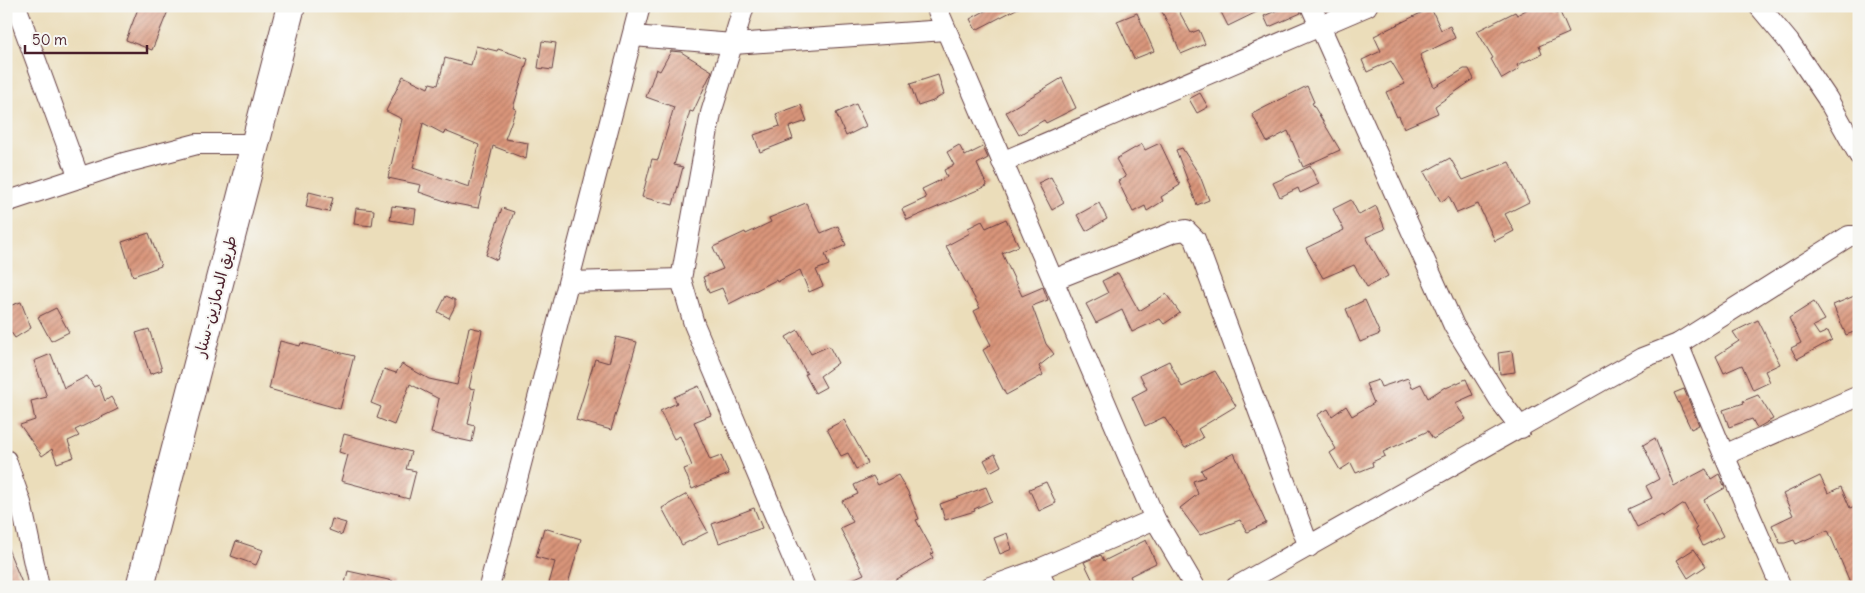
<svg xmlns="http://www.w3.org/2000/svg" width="1865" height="593" font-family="Delius,'Playpen Sans Arabic',sans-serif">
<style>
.building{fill:url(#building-hatch);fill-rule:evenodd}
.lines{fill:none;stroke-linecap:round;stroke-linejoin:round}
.street-casing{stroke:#623c40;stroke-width:22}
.highway-casing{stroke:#623c40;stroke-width:30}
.street{stroke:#fff;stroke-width:20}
.highway{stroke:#fff;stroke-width:28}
.labels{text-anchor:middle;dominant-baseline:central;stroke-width:4;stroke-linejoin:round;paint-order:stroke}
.street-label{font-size:16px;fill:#4a1f2b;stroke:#f6f6f2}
</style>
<defs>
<pattern id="building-hatch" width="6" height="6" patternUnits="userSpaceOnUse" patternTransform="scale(1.25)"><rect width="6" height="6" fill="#d9957a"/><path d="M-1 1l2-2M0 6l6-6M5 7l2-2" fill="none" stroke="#b27964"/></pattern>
</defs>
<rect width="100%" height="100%" fill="#f6f6f2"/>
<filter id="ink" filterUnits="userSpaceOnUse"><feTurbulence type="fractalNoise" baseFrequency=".02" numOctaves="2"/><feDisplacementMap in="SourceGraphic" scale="10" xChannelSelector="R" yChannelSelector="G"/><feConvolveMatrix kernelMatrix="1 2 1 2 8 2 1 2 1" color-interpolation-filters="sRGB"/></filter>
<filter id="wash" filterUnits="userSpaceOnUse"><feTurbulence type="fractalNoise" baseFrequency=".0096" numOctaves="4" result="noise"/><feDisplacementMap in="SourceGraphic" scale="20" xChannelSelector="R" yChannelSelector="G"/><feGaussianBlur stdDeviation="1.12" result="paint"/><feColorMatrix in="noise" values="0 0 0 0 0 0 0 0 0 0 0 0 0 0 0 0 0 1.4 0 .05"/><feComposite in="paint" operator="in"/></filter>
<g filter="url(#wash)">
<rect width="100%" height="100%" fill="#ebddba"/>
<g id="blocks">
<g class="building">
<polygon points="139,6 170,6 152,50 126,40"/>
<polygon points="994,6 1022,6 976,30 970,19"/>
<polygon points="1159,6 1176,6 1191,33 1199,30 1205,44 1181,54 1171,29"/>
<polygon points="1218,6 1269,6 1228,26"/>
<polygon points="1287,6 1299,6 1301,13 1269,27 1264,16"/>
<polygon points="1533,6 1552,6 1556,14 1560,12 1569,33 1539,46 1542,54 1517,65 1519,69 1502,79 1491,59 1493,58 1477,31 1515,12 1517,15"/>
<polygon points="1431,8 1441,30 1450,26 1455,38 1420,55 1434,87 1464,69 1469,69 1474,79 1435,106 1438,113 1404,128 1399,116 1397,117 1386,92 1405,84 1391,61 1367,72 1362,60 1381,51 1374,36"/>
<polygon points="1137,13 1154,51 1134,59 1117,21"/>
<polygon points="542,41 556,43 552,70 538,68"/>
<path d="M476,46L497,51L498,49L528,59L513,108L516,109L505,139L528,143L526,159L493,146L478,208L451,203L419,192L421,185L388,178L402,119L386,111L403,76L428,88L430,83L438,85L445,58L471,65ZM423,123L444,134L445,131L479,145L469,187L413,168Z"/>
<polygon points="671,51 681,52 712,71 693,112 690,111 674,165 683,167 673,205 642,197 652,159 658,160 674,107 646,97 656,69 660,71"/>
<polygon points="938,75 944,94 933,101 918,106 910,84"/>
<polygon points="1062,78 1076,108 1046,123 1044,120 1019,135 1006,112"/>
<polygon points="1307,86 1314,102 1312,103 1340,150 1303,167 1288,131 1267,142 1252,114"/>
<polygon points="1200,93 1208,107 1197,113 1189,99"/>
<polygon points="856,104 866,126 846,136 836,113"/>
<polygon points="801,105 807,121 789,127 793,139 760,152 754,135 780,126 776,114"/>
<polygon points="1160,143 1180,185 1161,197 1163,201 1147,211 1145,206 1133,212 1118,181 1126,177 1116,159 1142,144 1145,150"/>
<polygon points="959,145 965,156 983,147 988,158 977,164 987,186 907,220 902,209 926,198 922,189 947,177 944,170 954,165 947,152"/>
<polygon points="1182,148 1200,176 1209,200 1197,205 1176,150"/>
<polygon points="1450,158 1463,180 1509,162 1529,202 1505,214 1514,231 1495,241 1478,204 1457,213 1449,196 1441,202 1424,172"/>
<polygon points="1310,166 1319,184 1300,193 1298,188 1280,197 1273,183"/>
<polygon points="1051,177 1064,203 1052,210 1038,183"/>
<polygon points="309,192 333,198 329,212 306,207"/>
<polygon points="1351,200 1359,215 1376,206 1385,229 1366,237 1388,276 1367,287 1354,265 1323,278 1306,248 1344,230 1333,209"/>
<polygon points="806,203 821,233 838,226 846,245 825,254 829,265 816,270 823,286 809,292 800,270 777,282 776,280 729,304 722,288 709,293 703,277 723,269 713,247 745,232 746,234 771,222 769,218"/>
<polygon points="1099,203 1107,219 1086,231 1077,215"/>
<polygon points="392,206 416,209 414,224 390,220"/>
<polygon points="356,208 374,210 372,226 354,224"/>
<polygon points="502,208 514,212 497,260 486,255"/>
<polygon points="1006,219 1019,246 1002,253 1022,296 1043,287 1048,300 1032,306 1046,344 1054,354 1039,366 1043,375 1006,395 983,350 991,345 974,311 980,308 946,246 970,233 968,228 982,221 986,228"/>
<polygon points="149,233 161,266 133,276 122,242"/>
<polygon points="1118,273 1139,311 1166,294 1180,313 1164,324 1160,319 1132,332 1122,310 1096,323 1086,304 1108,293 1102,281"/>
<polygon points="1859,294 1859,330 1846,335 1833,305"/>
<polygon points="446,296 455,300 455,306 449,318 438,312"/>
<polygon points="1365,300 1380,334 1360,342 1346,309"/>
<polygon points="21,302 31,328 15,338 6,325 6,307"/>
<polygon points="1814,302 1825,320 1813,326 1819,335 1828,331 1832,340 1797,359 1791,348 1801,343 1789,318"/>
<polygon points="56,308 69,332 51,341 38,317"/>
<polygon points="1758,320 1780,364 1765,371 1770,382 1753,390 1742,365 1724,373 1716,356 1739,341 1733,332"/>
<polygon points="469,327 482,330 469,388 475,389 468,424 475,426 472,442 431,433 439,399 410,384 394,425 377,418 381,407 371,403 384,369 396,373 402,364 429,379 457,385"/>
<polygon points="149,329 162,370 150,374 136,333"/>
<polygon points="798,330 811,354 829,346 838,363 820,376 826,387 815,393 805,374 807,374 786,337"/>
<polygon points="616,337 637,342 611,430 576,420 595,359 609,363"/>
<polygon points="280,341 300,346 301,343 354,356 340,409 269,389"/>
<polygon points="1512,351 1515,372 1500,374 1498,353"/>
<polygon points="51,354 64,388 87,376 94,387 99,385 105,401 111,397 118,409 75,430 79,436 68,441 74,457 57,463 52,449 42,456 20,425 35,420 31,401 47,397 34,361"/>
<polygon points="1169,361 1182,387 1215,371 1236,406 1198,429 1203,438 1185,448 1164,417 1145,426 1132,397 1147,389 1140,375"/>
<polygon points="1408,378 1412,388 1421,384 1428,398 1445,387 1446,388 1466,379 1473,395 1455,403 1466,419 1433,439 1428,431 1383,452 1385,456 1372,462 1373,466 1356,473 1351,463 1340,470 1330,453 1336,449 1317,415 1328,409 1332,416 1346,406 1352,416 1374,403 1366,384 1378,380 1381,387"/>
<polygon points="699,386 711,415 694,422 710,460 721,456 729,474 692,489 684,469 692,466 680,436 674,439 660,411 677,403 674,397"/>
<polygon points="1684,389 1699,425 1691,429 1674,393"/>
<polygon points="1758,395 1773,419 1757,428 1752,419 1729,427 1723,410 1744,403 1743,401"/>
<polygon points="844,420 868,463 856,469 848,453 841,456 827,429"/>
<polygon points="344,434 411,452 406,469 416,471 409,499 341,481 348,455 339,452"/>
<polygon points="1655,438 1674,486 1706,469 1711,479 1719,474 1725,488 1704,500 1723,536 1703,546 1695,529 1697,528 1684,504 1663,518 1662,515 1637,527 1628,509 1652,498 1646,486 1659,479 1643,445"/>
<polygon points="1234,453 1266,523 1247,532 1240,520 1200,535 1180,508 1198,494 1193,481 1205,477 1201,470"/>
<polygon points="995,454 1001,466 990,472 984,460"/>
<polygon points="898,475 908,492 919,519 916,520 934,553 931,554 933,558 892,582 894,587 835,587 864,574 840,528 853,522 842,501 858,494 854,485 873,476 878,485"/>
<polygon points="1820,476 1828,493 1841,487 1850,508 1859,504 1859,587 1852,587 1828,530 1796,544 1794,540 1785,543 1780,543 1772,525 1793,515 1783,494"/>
<polygon points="1046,482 1056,503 1039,511 1029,489"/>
<polygon points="986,487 992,501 974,509 975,511 945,520 940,504"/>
<polygon points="687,494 708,532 682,545 662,508"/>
<polygon points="754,508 762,528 719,543 712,524"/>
<polygon points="332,519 346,523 342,535 329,530"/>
<polygon points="544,528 581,539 567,587 548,587 555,562 536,557"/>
<polygon points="1007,533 1012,549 1000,554 994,538"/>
<polygon points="1146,540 1156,563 1130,576 1135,587 1096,587 1084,562 1101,555 1104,561"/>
<polygon points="236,541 263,550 256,565 231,556"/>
<polygon points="6,544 22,583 12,587 6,587"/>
<polygon points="1694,549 1706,566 1688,578 1677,560"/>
<polygon points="348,571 393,581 392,587 344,587"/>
</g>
</g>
</g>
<g filter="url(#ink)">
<use href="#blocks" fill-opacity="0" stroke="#623c40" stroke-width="1"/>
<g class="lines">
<g class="street-casing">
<g id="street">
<polyline points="16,6 79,178"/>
<polyline points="744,6 711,113 681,279 694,324 805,587"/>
<polyline points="936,6 1155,519 1195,587"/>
<polyline points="1311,6 1454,326 1501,402 1521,428"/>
<polyline points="1759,6 1789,42 1827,98 1859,155"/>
<polyline points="633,36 733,44 946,30"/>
<polyline points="1002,162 1367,6"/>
<polyline points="6,202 124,163 197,144 255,144"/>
<polyline points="1053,280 1174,232 1186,230 1195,239 1309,547"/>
<polyline points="569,282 681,279"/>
<polyline points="1678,344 1724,455 1781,587"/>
<polyline points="1724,455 1859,396"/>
<polyline points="6,460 21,503 39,587"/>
<polyline points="1037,570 1155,519"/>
<polyline points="489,587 640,6"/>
<polyline points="990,587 1037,570 1046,587"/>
<polyline points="1236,587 1642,358 1678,344 1849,236 1859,236"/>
</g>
</g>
<g class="highway-casing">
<polyline id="highway" points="140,587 291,6"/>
</g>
<use href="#street" class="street"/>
<use href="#highway" class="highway"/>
</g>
</g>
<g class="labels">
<g class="street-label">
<text transform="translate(215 296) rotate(-75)">طريق الدمازين-سنار</text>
</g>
</g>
<rect width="1865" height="593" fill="none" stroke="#f6f6f2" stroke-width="25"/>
<path d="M25 45v8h122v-8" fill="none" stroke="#4a1f2b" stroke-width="2.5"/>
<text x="32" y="45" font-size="15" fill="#4a1f2b" stroke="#f6f6f2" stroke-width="4" paint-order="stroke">50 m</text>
</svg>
